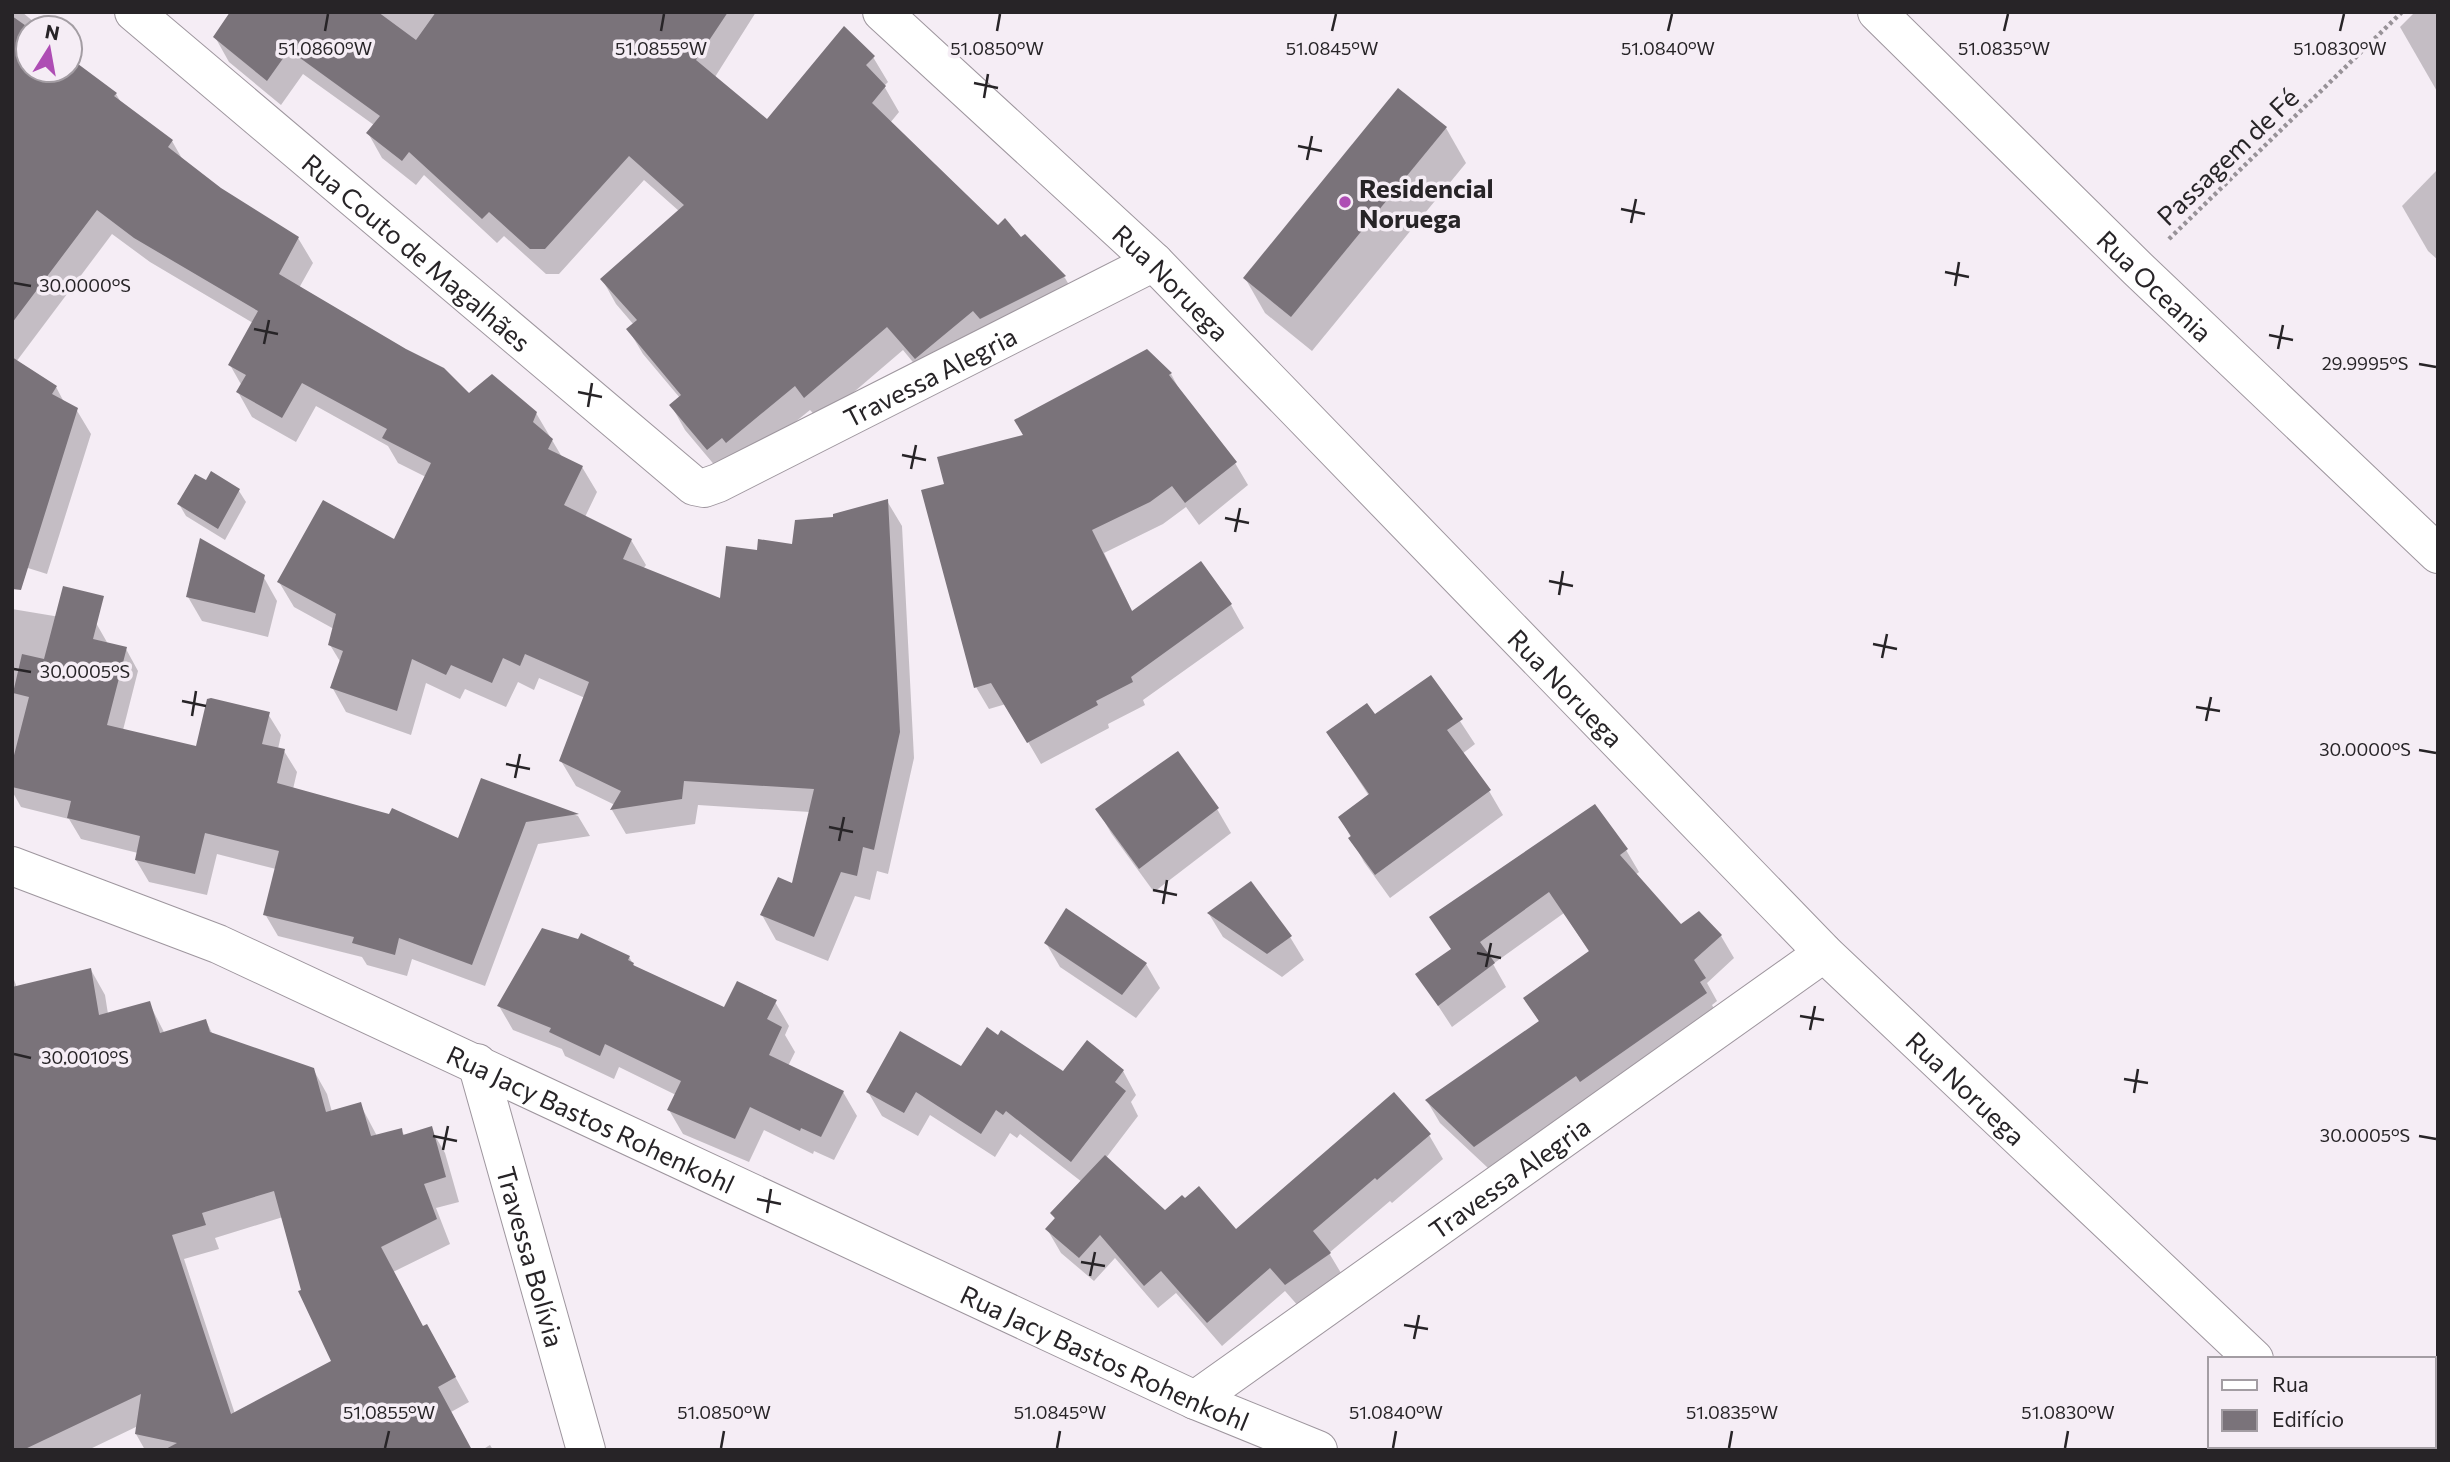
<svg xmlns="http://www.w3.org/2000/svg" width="2450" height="1462" font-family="Commissioner,sans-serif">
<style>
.shadow{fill:#0003;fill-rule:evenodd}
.building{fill:#7a737a;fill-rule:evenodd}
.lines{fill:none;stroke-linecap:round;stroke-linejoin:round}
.street-casing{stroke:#9e969e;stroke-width:40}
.secondary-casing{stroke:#9e969e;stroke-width:40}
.path{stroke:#989298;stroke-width:4.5;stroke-dasharray:3.5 3.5;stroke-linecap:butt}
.street{stroke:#fff;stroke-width:38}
.secondary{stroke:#fff;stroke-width:38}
.ticks{fill:none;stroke:#272427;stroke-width:2.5}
.poi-dot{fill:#ae4db4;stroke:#f5edf5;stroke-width:2.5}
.labels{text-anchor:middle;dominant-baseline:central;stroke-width:7;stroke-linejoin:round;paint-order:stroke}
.street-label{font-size:26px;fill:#272427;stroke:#f5edf5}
.poi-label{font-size:26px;font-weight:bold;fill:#272427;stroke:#f5edf5;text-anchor:start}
.ticks-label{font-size:18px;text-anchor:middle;fill:#272427;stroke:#f5edf5;stroke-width:7;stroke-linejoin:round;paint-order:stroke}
</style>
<rect width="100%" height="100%" fill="#f5edf5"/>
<g class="shadow">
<polygon points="12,12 22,12 41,28 28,28 28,70 70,70 70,60 116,94 122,104 172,141 184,162 220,189 298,238 313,263 299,288 469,396 536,413 562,457 582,467 597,492 585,517 631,540 646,565 643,569 722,601 758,552 793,546 835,519 887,501 902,526 914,758 888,874 877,871 870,900 855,896 828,961 776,940 762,915 793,885 810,812 698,805 695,824 626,834 612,810 615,805 576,786 561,761 585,698 539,678 534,690 518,682 506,707 465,689 460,699 426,683 411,735 346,712 332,687 341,663 330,645 334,629 294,607 279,582 394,541 426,477 398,463 388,446 316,406 296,442 252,417 238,392 242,386 230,365 253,323 150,262 112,234 16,362 56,387 64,402 76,409 91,434 47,574 12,563"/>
<polygon points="227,12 756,12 715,77 767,121 873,57 888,82 884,86 899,112 890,123 998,227 1021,240 1025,237 1065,278 1079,302 930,383 903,350 820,421 810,410 741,466 722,474 685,430 671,405 680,398 643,354 628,329 634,325 616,304 602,279 679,211 644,180 559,274 546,274 504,236 497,243 424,175 416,185 382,158 368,133 374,125 303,74 281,105 229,62 215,37 230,15"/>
<polygon points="2415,12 2438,12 2438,93 2400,27"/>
<polygon points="1446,128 1466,163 1312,351 1265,313 1245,278"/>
<polygon points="2438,169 2438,260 2428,251 2402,206"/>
<polygon points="1171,374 1183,396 1235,463 1248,485 1199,525 1186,507 1163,524 1104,553 1133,613 1200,564 1231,605 1244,628 1143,700 1145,705 1108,724 1109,728 1041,764 1006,704 989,709 976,687 946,485 1025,437"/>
<polygon points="206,483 239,491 246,502 225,540 186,516 179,504"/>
<polygon points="263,576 277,601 268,637 202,621 188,597"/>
<polygon points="12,609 96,623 108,644 126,649 138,671 123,730 197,748 268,714 281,735 278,749 284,751 297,772 293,789 459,841 482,780 578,816 590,836 538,844 485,986 412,959 407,976 367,965 362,957 278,936 265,914 276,869 217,854 207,895 149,882 136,860 138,853 81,839 69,819 21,807 12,791"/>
<polygon points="1431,677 1475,744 1462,754 1489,791 1503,815 1390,898 1364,862 1340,817 1369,796 1328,733 1375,716"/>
<polygon points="1217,809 1231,833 1154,892 1111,833 1098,810"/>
<polygon points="1626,850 1639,872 1635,875 1681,926 1699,913 1721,936 1734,958 1707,983 1717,1001 1712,1005 1718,1016 1590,1097 1488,1168 1440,1123 1427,1101 1540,1023 1526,999 1590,953 1564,913 1493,964 1506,987 1452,1027 1418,975 1452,950 1432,917"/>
<polygon points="1209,914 1290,937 1304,960 1282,977 1223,937"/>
<polygon points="1046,943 1146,964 1160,988 1136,1018 1060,967"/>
<polygon points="629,957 635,967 725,1009 775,1002 789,1026 785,1035 795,1052 788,1066 843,1092 857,1116 834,1160 814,1151 813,1154 764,1130 749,1162 683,1134 669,1110 676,1095 619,1067 614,1079 565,1056 562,1049 513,1030 499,1006"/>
<path d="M91,970L105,995L108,1014L149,1003L165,1034L206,1021L213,1035L313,1069L327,1094L332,1112L360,1104L377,1136L401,1130L405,1136L431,1129L445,1153L459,1202L436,1208L450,1244L393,1272L423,1328L441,1351L469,1402L451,1412L471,1450H145L136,1434L138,1426L88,1450H17L12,1307V974L17,988ZM283,1217L303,1291L333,1362L235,1414L184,1259L219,1249L215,1238Z"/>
<polygon points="962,1068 1063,1074 1123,1071 1136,1095 1131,1102 1138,1116 1106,1158 1165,1212 1236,1231 1429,1135 1443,1159 1392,1203 1390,1201 1329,1253 1344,1278 1300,1308 1285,1291 1222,1346 1176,1293 1158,1308 1115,1258 1094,1281 1061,1253 1047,1229 1056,1220 1052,1214 1082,1182 1020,1134 1017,1138 1010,1133 995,1157 930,1115 918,1136 882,1116 868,1092"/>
<polygon points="490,1445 493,1450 482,1450"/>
</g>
<g class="building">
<polygon points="230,12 378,12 416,40 436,12 728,12 696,60 767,119 844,26 875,56 866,65 886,86 872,103 998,225 1005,218 1021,237 1025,234 1066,276 980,319 973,311 915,359 887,327 804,398 795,386 726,443 722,438 707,450 669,405 681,395 626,329 637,320 600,279 684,205 629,156 545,249 530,249 489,212 482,219 409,152 402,161 366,133 380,116 289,50 267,81 213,37"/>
<polygon points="12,16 29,28 28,70 70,70 70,58 117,93 114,96 173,140 168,147 221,188 299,237 279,274 406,349 444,368 469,393 492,374 537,412 533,422 553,439 548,449 583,466 564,505 632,539 623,559 720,598 726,546 757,550 758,539 792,544 795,520 833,517 833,514 888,499 900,732 874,850 863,847 857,876 841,872 814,937 760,915 778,877 792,883 814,789 684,781 682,799 610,810 621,791 559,761 589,682 525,654 520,666 503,658 492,683 451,665 446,675 412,659 397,711 330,688 343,651 328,645 336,614 277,582 323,500 394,539 431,463 382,438 387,429 302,383 282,418 236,392 246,375 228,365 258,311 134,238 97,210 12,323"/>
<polygon points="1398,88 1447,127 1291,317 1243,278"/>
<polygon points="1147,349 1172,373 1169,375 1237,462 1185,503 1172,486 1150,502 1092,530 1132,611 1201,561 1232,604 1131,677 1133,682 1096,701 1098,705 1027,743 991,683 974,688 921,490 944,484 937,457 1023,435 1014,420"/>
<polygon points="12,357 57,386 52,394 78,408 21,590 12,589"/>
<polygon points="211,471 240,489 218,529 177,504 195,474 206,480"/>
<polygon points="200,538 265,575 255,613 186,597"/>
<polygon points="63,586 104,596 93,639 127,647 107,725 196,746 207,699 211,698 270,712 262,744 285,749 277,783 389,814 392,808 458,838 481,778 579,814 526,822 472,965 399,938 395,955 352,943 354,937 263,915 279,851 205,833 195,874 135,860 140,836 67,818 71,801 12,787 12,763 29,697 13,693 22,654 44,659"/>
<polygon points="1431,675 1463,719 1447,730 1491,790 1375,875 1348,838 1351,836 1338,817 1369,794 1326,732 1367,703 1375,714"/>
<polygon points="1178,751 1219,808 1139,869 1095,809"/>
<polygon points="1595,804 1628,849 1620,855 1681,924 1699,911 1722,935 1694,960 1706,978 1700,982 1707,993 1580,1082 1576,1076 1474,1147 1425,1100 1539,1021 1523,998 1589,951 1549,892 1480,942 1495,963 1438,1006 1415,974 1451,949 1429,917"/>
<polygon points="1251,881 1292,936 1267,954 1207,913"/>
<polygon points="1066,908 1147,963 1122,995 1044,943"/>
<polygon points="542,928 578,939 581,933 630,956 628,960 634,963 633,965 724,1007 737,981 777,1000 767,1019 782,1027 769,1055 844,1091 821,1137 801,1128 800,1131 750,1107 735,1139 667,1110 681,1081 605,1044 600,1056 549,1032 551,1028 497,1006"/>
<path d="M91,968L99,1015L150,1001L160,1033L206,1019L210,1032L314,1068L326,1112L361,1102L371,1136L402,1128L403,1135L432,1126L446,1177L424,1184L437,1219L381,1247L423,1326L427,1324L456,1377L438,1387L472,1450H164L177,1443L135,1434L141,1394L23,1450H12V987ZM274,1191L301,1290L298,1291L331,1361L231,1414L172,1235L206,1225L202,1213Z"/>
<polygon points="987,1027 998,1035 1001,1030 1063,1071 1087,1040 1124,1070 1115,1082 1126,1091 1071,1162 1006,1111 1003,1115 996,1110 981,1134 916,1092 904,1113 866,1092 900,1031 961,1066"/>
<polygon points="1394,1092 1431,1134 1377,1180 1375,1178 1313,1231 1331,1253 1285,1285 1270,1268 1207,1323 1161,1271 1144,1286 1100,1235 1079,1258 1045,1229 1055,1218 1050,1213 1105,1155 1165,1210 1182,1195 1185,1198 1199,1186 1236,1229"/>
</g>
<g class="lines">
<g class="street-casing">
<g id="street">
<path id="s1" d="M134,12L694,486L704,488L718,483L1154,262"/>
<path id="s2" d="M12,866L218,944L1195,1400L1318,1450"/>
<path id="s3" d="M477,1063L586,1450"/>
<path id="s4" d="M1195,1400L1824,953"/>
</g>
</g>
<g class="secondary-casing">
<g id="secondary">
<path id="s5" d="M882,12L1154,262L1824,953L2254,1359"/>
<path id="s6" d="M1877,12L2138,269L2438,554"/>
<polyline points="2347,1446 2351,1450"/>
</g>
</g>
<polyline class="path" points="2169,239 2402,12"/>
<use href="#street" class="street"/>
<use href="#secondary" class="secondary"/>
</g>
<path class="ticks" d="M325,31L328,14M661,31L664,14M997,31L1000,14M1332,31L1336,14M1668,31L1672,14M2004,31L2008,14M2340,31L2344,14M974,83L998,88M984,98L988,74M1298,146L1322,151M1307,160L1312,136M1621,209L1645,214M1631,223L1636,199M1945,272L1969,277M14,283L31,286M1955,286L1959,262M254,329L278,334M2269,335L2293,340M264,344L269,320M2278,349L2283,325M2419,364L2436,367M578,392L602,397M588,407L592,383M902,455L926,460M911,469L916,445M1225,518L1249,523M1235,532L1240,508M1549,581L1573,586M1559,595L1563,571M1873,644L1897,649M1882,658L1887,634M14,669L31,672M182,701L206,706M2196,707L2220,711M192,716L196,691M2206,721L2211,697M2419,750L2436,753M506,764L530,769M515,778L520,754M829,827L853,832M839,841L844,817M1153,890L1177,895M1163,904L1167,880M1477,953L1501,958M1486,967L1491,943M1800,1016L1824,1020M1810,1030L1815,1006M14,1054L31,1058M2124,1079L2148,1083M2134,1093L2138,1069M433,1136L457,1141M2419,1136L2436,1139M443,1150L448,1126M757,1199L781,1204M767,1213L771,1189M1081,1262L1105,1266M1090,1276L1095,1252M1404,1325L1428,1329M1414,1339L1419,1315M385,1448L389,1431M721,1448L724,1431M1057,1448L1060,1431M1393,1448L1396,1431M1729,1448L1732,1431M2065,1448L2068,1431"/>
<circle class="poi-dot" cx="1345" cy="202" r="7"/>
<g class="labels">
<g class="street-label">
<text transform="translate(2227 156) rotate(-44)">Passagem de Fé</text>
<text stroke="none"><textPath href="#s1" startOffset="371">Rua Couto de Magalhães</textPath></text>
<text stroke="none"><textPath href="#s5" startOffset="396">Rua Noruega</textPath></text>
<text stroke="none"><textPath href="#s6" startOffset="390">Rua Oceania</textPath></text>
<text stroke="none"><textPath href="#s1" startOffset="996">Travessa Alegria</textPath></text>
<text stroke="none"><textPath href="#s5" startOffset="962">Rua Noruega</textPath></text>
<text stroke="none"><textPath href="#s5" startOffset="1528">Rua Noruega</textPath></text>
<text stroke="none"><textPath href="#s2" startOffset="632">Rua Jacy Bastos Rohenkohl</textPath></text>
<text stroke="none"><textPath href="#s4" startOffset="385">Travessa Alegria</textPath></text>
<text stroke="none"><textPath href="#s3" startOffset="201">Travessa Bolívia</textPath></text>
<text stroke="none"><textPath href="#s2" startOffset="1199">Rua Jacy Bastos Rohenkohl</textPath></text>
</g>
<g class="poi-label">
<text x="1359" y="187">Residencial<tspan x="1359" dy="30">Noruega</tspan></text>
</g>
</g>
<g class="ticks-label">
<text x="325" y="55">51.0860°W</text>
<text x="661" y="55">51.0855°W</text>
<text x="997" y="55">51.0850°W</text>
<text x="1332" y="55">51.0845°W</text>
<text x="1668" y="55">51.0840°W</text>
<text x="2004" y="55">51.0835°W</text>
<text x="2340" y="55">51.0830°W</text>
<text x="85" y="292">30.0000°S</text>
<text x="2365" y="370">29.9995°S</text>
<text x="85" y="678">30.0005°S</text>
<text x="2365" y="756">30.0000°S</text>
<text x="85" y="1064">30.0010°S</text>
<text x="2365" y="1142">30.0005°S</text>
<text x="389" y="1419">51.0855°W</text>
<text x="724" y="1419">51.0850°W</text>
<text x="1060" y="1419">51.0845°W</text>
<text x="1396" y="1419">51.0840°W</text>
<text x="1732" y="1419">51.0835°W</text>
<text x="2068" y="1419">51.0830°W</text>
</g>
<rect width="2450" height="1462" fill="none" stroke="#272427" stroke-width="28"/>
<rect x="2208" y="1357" width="228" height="91" fill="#f5edf5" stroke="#a39da3" stroke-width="2"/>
<rect x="2222" y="1380" width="35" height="10" fill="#ffffff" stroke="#a39da3" stroke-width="2"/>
<text x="2272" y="1392" font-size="21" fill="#272427">Rua</text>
<rect x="2222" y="1410" width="35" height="21" fill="#7a737a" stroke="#a39da3" stroke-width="2"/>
<text x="2272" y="1427" font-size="21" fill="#272427">Edifício</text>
<g transform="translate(49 49) rotate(11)"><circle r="33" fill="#f5edf5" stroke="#a39da3" stroke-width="2"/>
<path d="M0-5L12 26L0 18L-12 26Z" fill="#ae4db4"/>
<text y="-10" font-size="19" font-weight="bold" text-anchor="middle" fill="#272427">N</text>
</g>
</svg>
